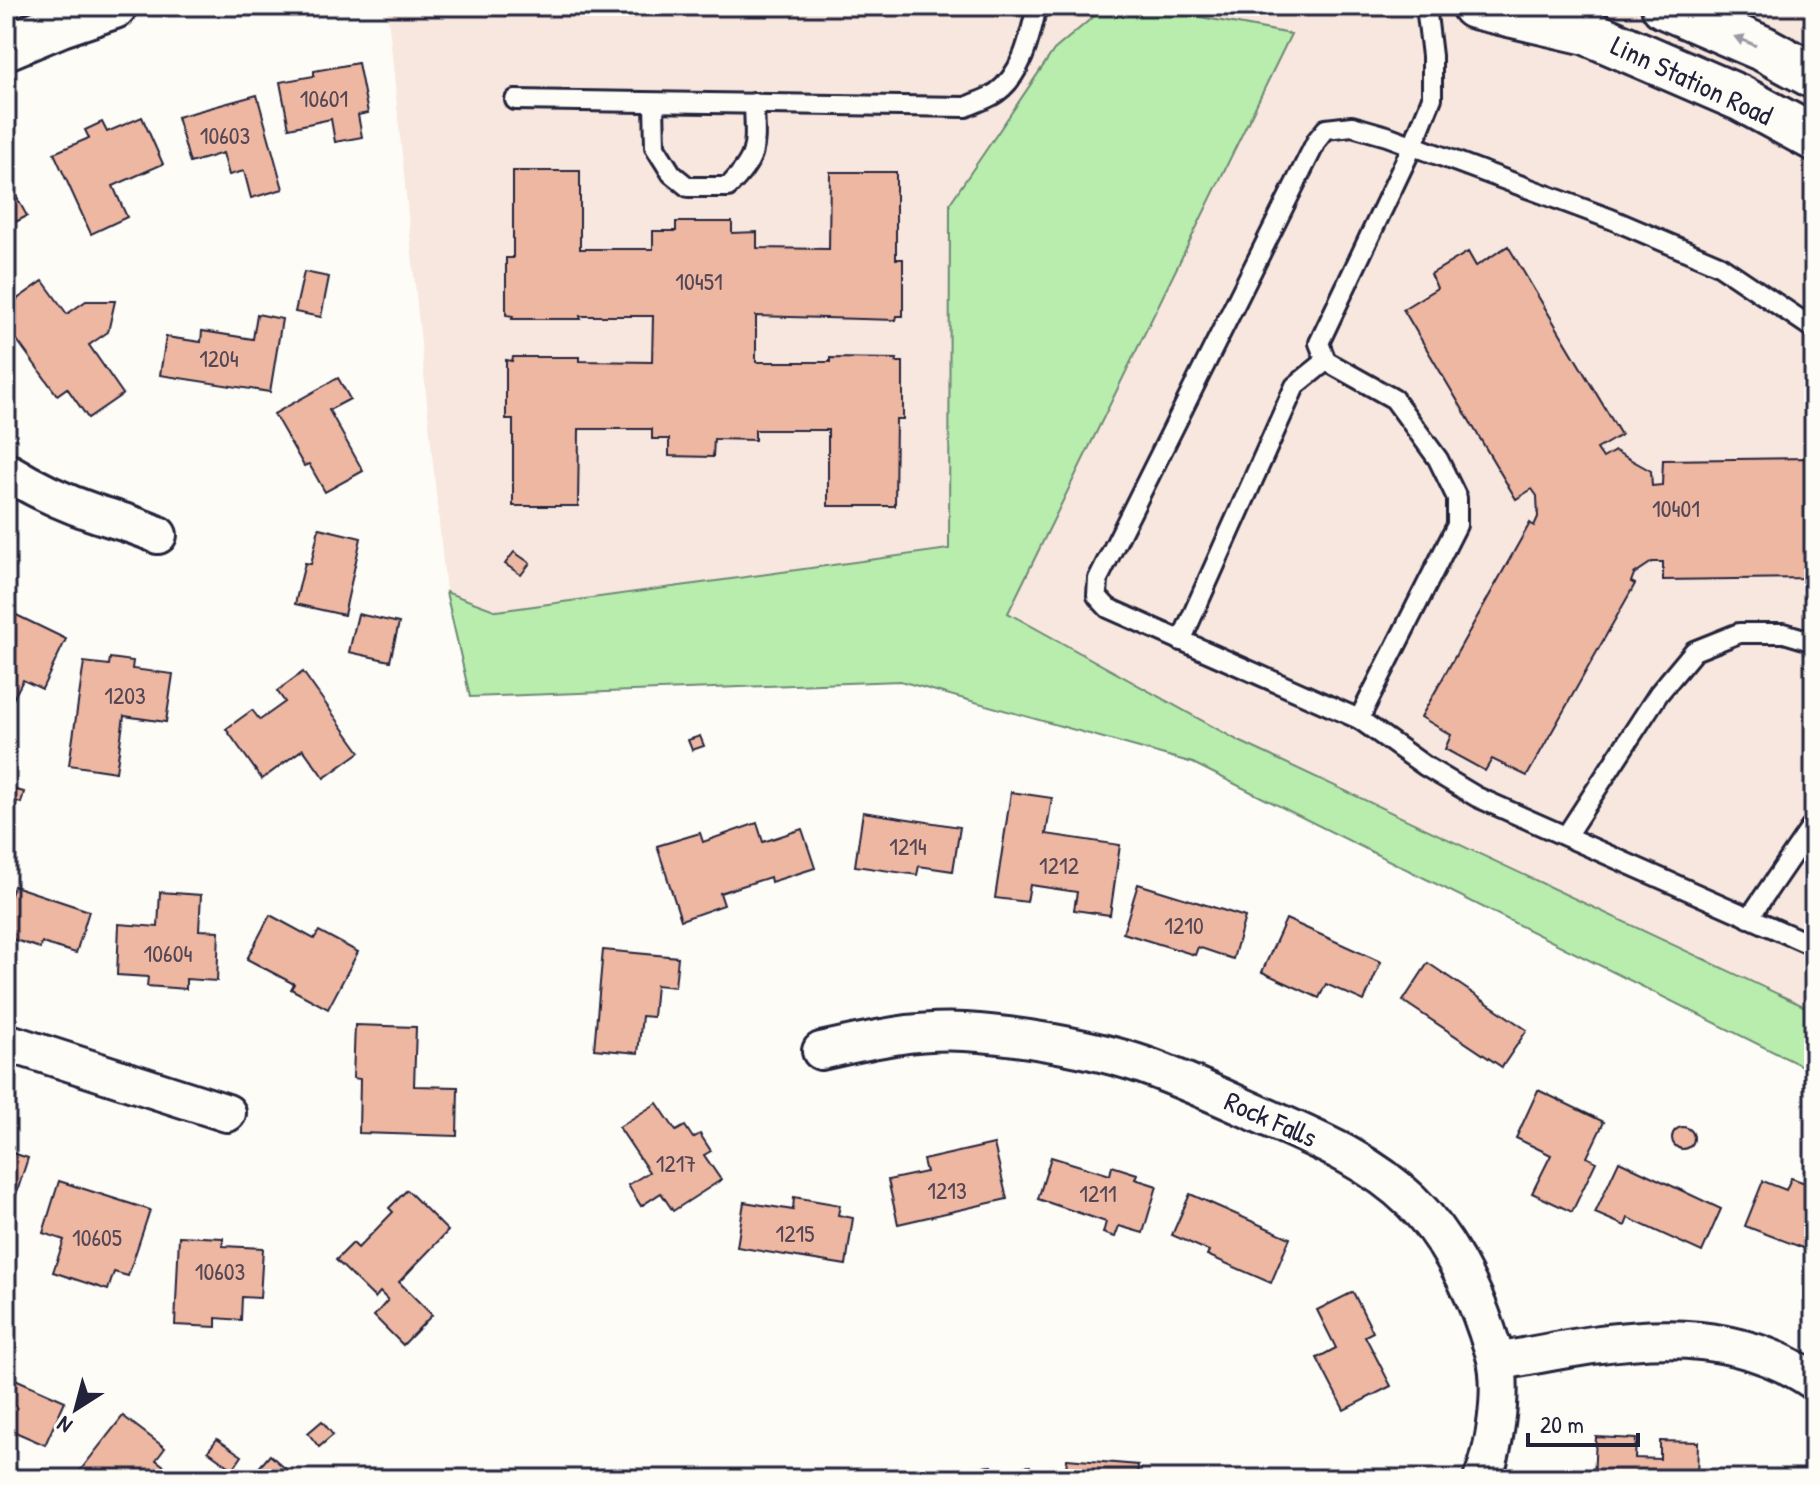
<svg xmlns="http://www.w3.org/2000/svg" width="1820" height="1485" font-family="'Patrick Hand',sans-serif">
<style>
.built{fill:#f8e7de}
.green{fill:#b8edae;stroke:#6d8874;stroke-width:2}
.building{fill:#eeb7a2;stroke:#22223b;stroke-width:2}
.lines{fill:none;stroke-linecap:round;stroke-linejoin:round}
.lane-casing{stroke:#22223b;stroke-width:24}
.street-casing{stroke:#22223b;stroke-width:42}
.secondary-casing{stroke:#22223b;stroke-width:50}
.lane{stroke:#fdfcf7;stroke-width:18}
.street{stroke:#fdfcf7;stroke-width:36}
.secondary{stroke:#fdfcf7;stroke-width:44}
.oneway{fill:#9a9aa2}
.labels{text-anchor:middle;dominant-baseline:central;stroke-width:8;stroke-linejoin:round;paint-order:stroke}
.number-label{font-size:24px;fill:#554755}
.street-label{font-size:28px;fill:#22223b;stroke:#fdfcf7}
</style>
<rect width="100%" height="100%" fill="#fdfcf7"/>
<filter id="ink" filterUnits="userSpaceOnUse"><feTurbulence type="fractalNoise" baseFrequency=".0125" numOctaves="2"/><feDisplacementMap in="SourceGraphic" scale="16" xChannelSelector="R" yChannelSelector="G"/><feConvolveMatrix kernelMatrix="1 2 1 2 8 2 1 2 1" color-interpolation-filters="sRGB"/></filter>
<g filter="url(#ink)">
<g class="built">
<polygon points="387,6 1106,6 1054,50 950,203 950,549 497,611 446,592"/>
<polygon points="1142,6 1814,6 1814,1011 1239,741 1008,613 1290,34"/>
</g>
<polygon class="green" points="1106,6 1142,6 1291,34 1008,613 1239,741 1814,1011 1814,1072 1193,763 900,681 470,697 446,592 497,611 949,549 950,203 1054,50"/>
<g class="building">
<polygon points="358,63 368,113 358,115 362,137 335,142 331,119 289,128 280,82 314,76 314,71"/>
<polygon points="257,95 283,189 251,198 244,171 229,175 223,153 190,163 177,117"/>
<polygon points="142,117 163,164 113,186 127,217 91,234 54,153 89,138 85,130 102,122 107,132"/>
<polygon points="513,171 580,171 580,249 653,249 653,231 676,231 676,222 732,222 732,233 757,232 757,248 829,249 830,172 896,172 896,259 903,259 903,316 897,316 896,320 756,316 756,362 830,362 830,358 897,359 896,362 903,362 903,419 896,419 895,506 828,506 828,430 755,430 755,440 714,439 713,457 669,456 669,439 652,439 652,429 579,429 578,506 513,506 513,419 506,419 506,360 512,361 513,357 579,357 579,361 652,362 653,316 580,316 581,319 512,319 513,316 506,315 506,258 513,258"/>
<polygon points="6,178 27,216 6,227"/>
<polygon points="1508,246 1621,435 1597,449 1603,458 1615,451 1651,471 1652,486 1662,485 1663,460 1814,458 1814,578 1663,580 1663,562 1652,562 1634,574 1631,582 1635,584 1527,776 1492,759 1485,771 1445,749 1451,735 1421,717 1530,523 1534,526 1538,517 1537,496 1532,489 1516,499 1403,309 1437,288 1431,274 1468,252 1476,266"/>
<polygon points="304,272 329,277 321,317 295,312"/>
<polygon points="43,281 67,314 86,301 115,301 108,332 89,345 123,394 88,418 67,388 57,395 17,340 6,347 6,307"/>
<polygon points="257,314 282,319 270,392 160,375 166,337 201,342 202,331 253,339"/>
<polygon points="338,378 350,399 329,410 363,471 325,492 309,464 304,466 274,414"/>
<polygon points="319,528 361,538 344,615 295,604 305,563 311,564"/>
<polygon points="514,552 530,563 521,575 505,564"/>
<polygon points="6,610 66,639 42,689 23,680 10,705 6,703"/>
<polygon points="358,614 399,623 390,661 349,652"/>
<polygon points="110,658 133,661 132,669 173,674 166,722 124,716 116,772 69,765 84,662 109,665"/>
<polygon points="303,672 360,752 324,778 303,749 262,779 226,729 252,710 260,720 285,702 277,691"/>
<polygon points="700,736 704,746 692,750 688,740"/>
<polygon points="8,788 24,792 21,803 6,798"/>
<polygon points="1011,792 1052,798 1046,834 1120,845 1110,915 1074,910 1077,892 1030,885 1027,902 995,898"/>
<polygon points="863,812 960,827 953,871 919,866 917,875 855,866"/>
<polygon points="757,823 763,842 802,829 815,868 771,882 770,877 720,893 724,905 681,920 657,846 700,833 703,842"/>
<polygon points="1138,884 1245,917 1233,959 1198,947 1195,955 1123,933"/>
<polygon points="14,886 89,911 76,953 42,943 40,948 6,937 6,910"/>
<polygon points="160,892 201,895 199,930 219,931 217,981 186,979 186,989 147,986 148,977 117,975 119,924 158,927"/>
<polygon points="270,915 314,939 319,931 358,952 328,1009 291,989 294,984 247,959"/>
<polygon points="1286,919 1381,962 1364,1001 1326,984 1319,998 1262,972"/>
<polygon points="603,950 678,957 675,987 656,985 653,1017 642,1016 638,1053 594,1049"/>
<polygon points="1428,963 1527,1030 1502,1067 1403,1001"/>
<polygon points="355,1025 416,1027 414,1086 458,1087 457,1136 359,1133 360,1079 353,1078"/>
<polygon points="1538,1090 1604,1122 1587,1157 1596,1162 1572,1212 1532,1193 1551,1155 1516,1138"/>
<polygon points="657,1103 676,1131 685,1126 693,1138 700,1134 711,1151 704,1155 721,1180 673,1211 661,1193 641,1206 628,1185 649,1172 619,1127"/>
<circle cx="1683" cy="1138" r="11"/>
<polygon points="994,1144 1007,1199 898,1224 888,1180 926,1172 923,1160"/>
<polygon points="6,1151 28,1158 12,1207 6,1205"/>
<polygon points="1051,1157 1110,1175 1112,1166 1137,1174 1135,1179 1157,1186 1143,1233 1119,1226 1115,1237 1103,1233 1106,1222 1038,1199"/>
<polygon points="1619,1161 1721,1209 1702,1252 1628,1218 1625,1226 1595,1213"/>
<polygon points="1791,1178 1814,1186 1814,1252 1745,1226 1763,1181 1786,1190"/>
<polygon points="59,1181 150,1210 128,1276 114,1272 108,1290 53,1272 64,1240 43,1233"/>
<polygon points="407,1190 448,1231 399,1282 432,1315 403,1345 374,1316 388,1300 380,1292 375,1298 336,1260 353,1243 358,1248 393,1212 389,1208"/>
<polygon points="1190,1194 1290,1238 1271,1283 1207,1255 1209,1251 1172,1235"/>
<polygon points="794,1197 840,1205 838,1215 853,1218 846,1265 737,1247 744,1202 793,1210"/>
<polygon points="179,1236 223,1238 223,1246 263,1248 260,1298 242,1297 241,1320 216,1318 216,1327 175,1325"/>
<polygon points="1353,1292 1373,1332 1365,1336 1391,1386 1344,1410 1317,1358 1336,1348 1317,1310"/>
<polygon points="6,1375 65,1401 45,1445 6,1428"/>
<polygon points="123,1416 165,1448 156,1460 176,1475 173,1479 88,1479 79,1472"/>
<polygon points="322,1421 333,1435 319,1447 308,1433"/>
<polygon points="1596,1437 1636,1439 1635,1458 1660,1459 1660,1441 1698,1442 1697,1479 1594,1479"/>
<polygon points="217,1439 242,1456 233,1469 208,1451"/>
<polygon points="270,1455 287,1470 279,1479 252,1479 250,1478"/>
<polygon points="1067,1459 1138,1465 1137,1479 1065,1479"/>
<polygon points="992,1466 992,1470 1030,1466 1031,1479 922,1479 921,1471"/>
</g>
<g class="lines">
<g class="lane-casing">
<g id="lane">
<path d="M515,100L966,107C976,102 988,99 996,93C1023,74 1030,36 1037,6"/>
<path d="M654,103L655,147L672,174L688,187H728C760,155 755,146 754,103"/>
<polyline points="1814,329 1719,265 1611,219 1387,136 1352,126 1326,129 1317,140 1098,579 1097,596 1108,608 1359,719 1425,766 1477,797 1814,946"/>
<polyline points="1181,641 1295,386 1326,361"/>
<polyline points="1359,719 1457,525 1457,498 1438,459 1394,399 1326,361 1319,343 1413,145 1432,98 1432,56 1426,6"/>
<polyline points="1566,836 1659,693 1694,651 1739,633 1784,633 1814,642"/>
<polyline points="1749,918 1814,823"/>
</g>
</g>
<g class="street-casing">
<g id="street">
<path d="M6,471C32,487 62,502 92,512C115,520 137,525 158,535"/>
<polyline points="6,1042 227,1113"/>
<path d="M821,1051C869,1040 915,1029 965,1032C1017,1035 1093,1048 1143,1065C1185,1080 1225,1099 1266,1117C1318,1140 1370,1161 1411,1201C1446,1235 1472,1286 1487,1331C1490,1341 1494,1350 1496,1360C1503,1391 1495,1450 1482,1479"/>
<path d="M1497,1362C1604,1342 1716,1315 1814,1381"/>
</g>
</g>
<g class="secondary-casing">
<g id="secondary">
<polyline points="1474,6 1587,32 1740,98 1814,138"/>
<polyline points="1664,6 1764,49 1814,76"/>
<polyline points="6,47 61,24 114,6"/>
</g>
</g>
<use href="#lane" class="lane"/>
<use href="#street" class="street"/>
<use href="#secondary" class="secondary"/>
</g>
<defs><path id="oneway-solid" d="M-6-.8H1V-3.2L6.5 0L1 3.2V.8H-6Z" transform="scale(2)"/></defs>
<use class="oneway" href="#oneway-solid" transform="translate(1745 41) rotate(-157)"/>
</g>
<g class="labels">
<g class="number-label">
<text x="324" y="98">10601</text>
<text x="225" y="135">10603</text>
<text x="699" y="281">10451</text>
<text x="219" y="358">1204</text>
<text x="1676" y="508">10401</text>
<text x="125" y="695">1203</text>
<text x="908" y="846">1214</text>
<text x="1059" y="865">1212</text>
<text x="1184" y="925">1210</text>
<text x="168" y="953">10604</text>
<text x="676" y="1163">1217</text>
<text x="947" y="1190">1213</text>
<text x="1098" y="1193">1211</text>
<text x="795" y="1233">1215</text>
<text x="97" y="1237">10605</text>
<text x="220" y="1271">10603</text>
</g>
<g class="street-label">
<text transform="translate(1692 80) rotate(25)">Linn Station Road</text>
<text transform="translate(1271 1119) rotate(24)">Rock Falls</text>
</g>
</g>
<rect width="1820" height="1485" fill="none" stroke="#fdfcf7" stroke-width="32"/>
<rect x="16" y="16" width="1788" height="1453" fill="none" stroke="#22223b" stroke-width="3" filter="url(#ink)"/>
<g transform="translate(76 1409) rotate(216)" stroke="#fdfcf7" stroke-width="6" paint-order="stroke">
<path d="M0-6L14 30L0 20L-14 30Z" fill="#22223b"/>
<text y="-12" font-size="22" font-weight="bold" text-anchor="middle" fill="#22223b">N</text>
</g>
<path d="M1528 1433v12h110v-12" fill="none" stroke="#22223b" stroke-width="4"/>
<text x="1540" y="1433" font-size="24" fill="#22223b" stroke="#fdfcf7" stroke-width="6" paint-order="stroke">20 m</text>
</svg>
